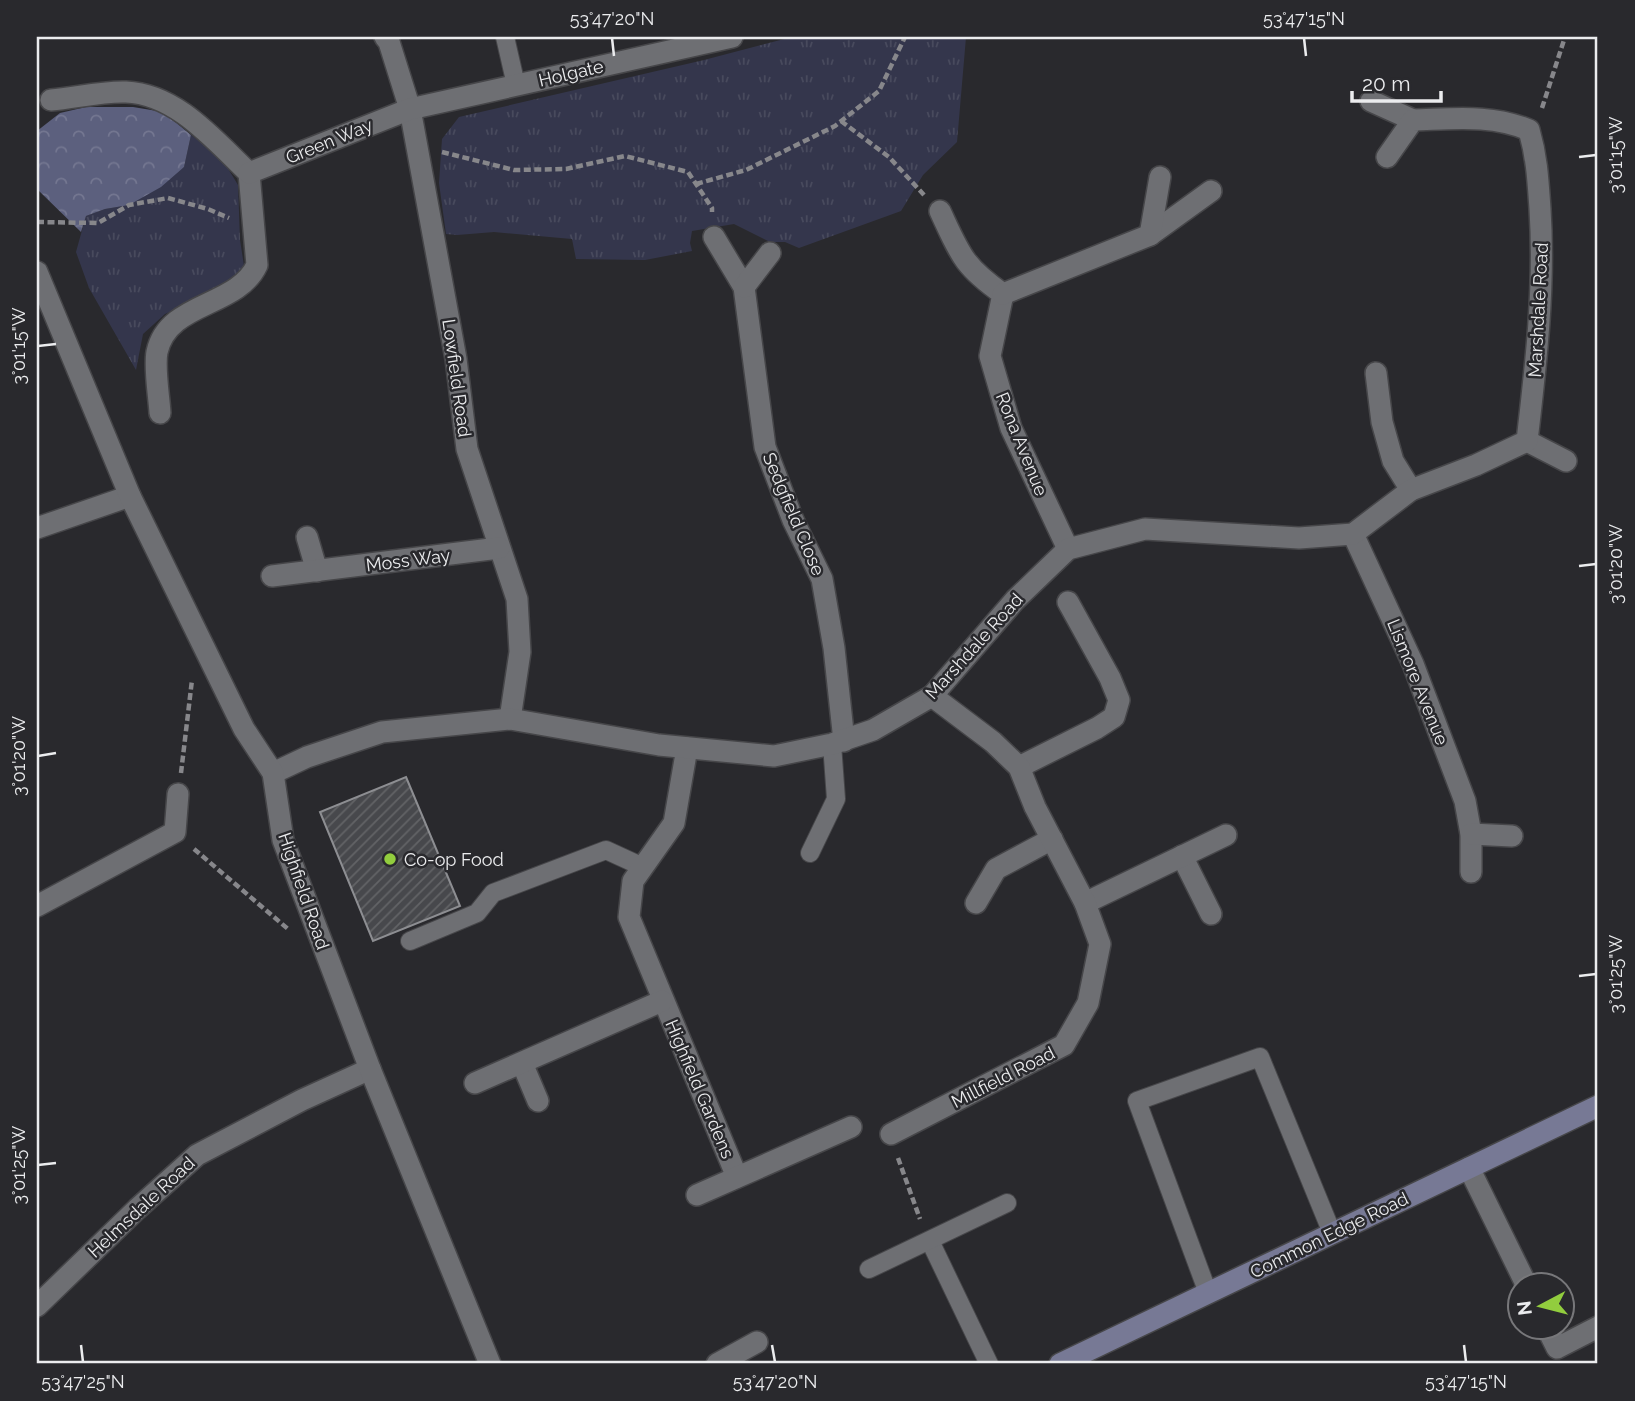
<svg xmlns="http://www.w3.org/2000/svg" width="1635" height="1401" font-family="Raleway,sans-serif">
<style>
.grass{fill:url(#grass-tufts)}
.forest{fill:url(#forest-crowns)}
.building{fill:url(#building-hatch);stroke:#8d8e92;stroke-width:2}
.lines{fill:none;stroke-linecap:round;stroke-linejoin:round}
.service-casing{stroke:#464649;stroke-width:20}
.minor-casing{stroke:#464649;stroke-width:24}
.tertiary-casing{stroke:#464649;stroke-width:24}
.secondary-casing{stroke:#464649;stroke-width:24}
.path{stroke:#87878b;stroke-width:4.5;stroke-dasharray:7 3.5;stroke-linecap:butt}
.service{stroke:#6e6f73;stroke-width:18}
.minor{stroke:#6e6f73;stroke-width:21}
.tertiary{stroke:#6e6f73;stroke-width:21}
.secondary{stroke:#777995;stroke-width:21}
.ticks{fill:none;stroke:#ebecee;stroke-width:2.5}
.poi-dot{fill:#92cd3e;stroke:#29292d;stroke-width:2.5}
.labels{text-anchor:middle;dominant-baseline:central;stroke-width:5;stroke-linejoin:round;paint-order:stroke}
.street-label{font-size:18px;fill:#ebecee;stroke:#29292d}
.poi-label{font-size:18px;fill:#ebecee;stroke:#29292d;text-anchor:start}
.neatline{fill:none;stroke:#ebecee;stroke-width:2.5}
.ticks-label{font-size:18px;text-anchor:middle;fill:#ebecee}
</style>
<defs>
<pattern id="grass-tufts" width="24" height="20" patternUnits="userSpaceOnUse" patternTransform="scale(1.75)"><rect width="24" height="20" fill="#34364c"/><path d="M3 7l-1-3M5 7V3M7 7l1-3M15 17l-1-3M17 17v-4M19 17l1-3" fill="none" stroke="#484a5d"/></pattern>
<pattern id="forest-crowns" width="20" height="18" patternUnits="userSpaceOnUse" patternTransform="scale(1.75)"><rect width="20" height="18" fill="#5c607e"/><path d="M2 6a3 3 0 1 1 6 0M12 15a3 3 0 1 1 6 0" fill="none" stroke="#747791"/></pattern>
<pattern id="building-hatch" width="6" height="6" patternUnits="userSpaceOnUse" patternTransform="scale(1.75)"><rect width="6" height="6" fill="#47484c"/><path d="M-1 1l2-2M0 6l6-6M5 7l2-2" fill="none" stroke="#626366"/></pattern>
</defs>
<rect width="100%" height="100%" fill="#29292d"/>
<g class="grass">
<polygon points="792,37 966,37 957,142 923,175 901,211 799,248 785,242 770,242 734,224 692,231 690,243 692,251 645,260 576,259 572,239 494,232 457,235 446,234 439,183 442,139 459,117 704,60"/>
<polygon points="191,135 221,157 238,185 240,240 244,266 229,282 194,302 165,314 143,334 136,370 89,288 76,252 86,216 105,209 129,205 184,167"/>
</g>
<polygon class="forest" points="86,107 133,107 163,112 191,135 184,167 161,187 129,205 105,209 86,216 81,232 38,190 37,131 60,113"/>
<polygon class="building" points="406,777 460,906 373,941 320,812"/>
<g class="lines">
<g class="service-casing">
<g id="service">
<polyline points="505,37 516,85"/>
<polyline points="810,853 836,799 832,744"/>
<polyline points="410,941 477,913 493,893 606,850 643,867"/>
<polyline points="930,1241 989,1364"/>
<polyline points="869,1269 1007,1203"/>
<polyline points="1208,1293 1137,1101 1260,1057 1332,1233"/>
</g>
</g>
<g class="minor-casing">
<g id="minor">
<polyline points="385,37 389,42 410,109 456,359 467,449 517,599 520,652 510,719"/>
<path d="M51,100C75,98 102,91 126,92C177,94 215,141 249,173L257,265C237,308 168,301 157,352C154,368 159,396 160,413"/>
<polyline points="1371,101 1413,120"/>
<polyline points="249,173 410,109 732,37"/>
<path d="M940,211C960,254 963,266 1003,294L990,356L1011,428L1068,549"/>
<polyline points="1150,235 1211,191"/>
<polyline points="714,237 744,287 765,447 793,520 822,579 834,648 844,741"/>
<polyline points="744,287 770,253"/>
<polyline points="1003,294 1150,235 1160,177"/>
<polyline points="1376,373 1382,422 1393,461 1411,490"/>
<polyline points="1527,441 1566,461"/>
<polyline points="37,528 130,496"/>
<polyline points="1353,534 1413,664 1465,801 1471,834 1471,872"/>
<polyline points="307,537 317,571"/>
<polyline points="272,576 499,548"/>
<polyline points="687,748 674,823 633,881 629,917 737,1177"/>
<polyline points="1019,767 1097,728 1114,717 1119,700 1110,678 1068,602"/>
<path d="M273,773L307,757L382,732L510,719L659,745L774,756L832,744L873,730L932,696L1015,600L1068,549L1145,529L1299,538L1353,534L1411,490L1476,465L1527,441C1536,364 1545,287 1540,209C1538,180 1537,158 1529,130C1491,114 1453,119 1413,120L1387,157"/>
<polyline points="1471,834 1512,836"/>
<polyline points="1182,856 1211,914"/>
<polyline points="976,903 996,869 1052,839"/>
<polyline points="1085,903 1226,835"/>
<polyline points="37,906 175,832 178,794"/>
<polyline points="522,1063 538,1101"/>
<polyline points="475,1083 662,1001"/>
<polyline points="891,1134 1064,1045 1088,1003 1100,944 1085,903 1035,807 1019,767 993,742 932,696"/>
<polyline points="1469,1168 1527,1286"/>
<polyline points="697,1195 851,1127"/>
<polyline points="37,1306 137,1209 197,1155 302,1100 370,1069"/>
<polyline points="1547,1328 1557,1348 1598,1327"/>
<polyline points="717,1364 757,1342"/>
</g>
</g>
<g class="tertiary-casing">
<polyline id="tertiary" points="37,272 130,496 244,729 273,773 283,840 370,1069 490,1364"/>
</g>
<g class="secondary-casing">
<polyline id="secondary" points="1060,1364 1598,1106"/>
</g>
<g class="path">
<polyline points="1542,108 1565,37"/>
<polyline points="841,121 889,157 924,195"/>
<polyline points="442,152 514,170 566,169 625,156 688,172 712,208 712,212"/>
<polyline points="696,184 746,170 835,126 879,91 905,37"/>
<polyline points="37,222 98,223 129,205 168,198 208,209 229,218"/>
<polyline points="181,773 192,680"/>
<polyline points="194,849 288,929"/>
<polyline points="898,1158 920,1219"/>
</g>
<use href="#service" class="service"/>
<use href="#minor" class="minor"/>
<use href="#tertiary" class="tertiary"/>
<use href="#secondary" class="secondary"/>
</g>
<path class="ticks" d="M612,38L614,56M1304,38L1306,56M1579,157L1596,155M38,346L56,344M1579,566L1596,564M38,756L56,753M1579,976L1596,974M38,1165L56,1163M81,1345L83,1362M772,1345L775,1362M1464,1345L1466,1362"/>
<circle class="poi-dot" cx="390" cy="859" r="7"/>
<g class="labels">
<g class="street-label">
<text transform="translate(571 73) rotate(-13)">Holgate</text>
<text transform="translate(329 141) rotate(-22)">Green Way</text>
<text transform="translate(1538 310) rotate(-87)">Marshdale Road</text>
<text transform="translate(457 378) rotate(82)">Lowfield Road</text>
<text transform="translate(1022 444) rotate(68)">Rona Avenue</text>
<text transform="translate(794 514) rotate(67)">Sedgfield Close</text>
<text transform="translate(408 560) rotate(-7)">Moss Way</text>
<text transform="translate(974 646) rotate(-48)">Marshdale Road</text>
<text transform="translate(1418 682) rotate(68)">Lismore Avenue</text>
<text transform="translate(304 891) rotate(71)">Highfield Road</text>
<text transform="translate(1003 1077) rotate(-27)">Millfield Road</text>
<text transform="translate(700 1089) rotate(67)">Highfield Gardens</text>
<text transform="translate(141 1207) rotate(-43)">Helmsdale Road</text>
<text transform="translate(1329 1235) rotate(-26)">Common Edge Road</text>
</g>
<g class="poi-label">
<text x="404" y="859">Co-op Food</text>
</g>
</g>
<rect width="1635" height="1401" fill="none" stroke="#29292d" stroke-width="77"/>
<g transform="translate(1541 1306) rotate(263)"><circle r="33" fill="#29292d" stroke="#77777a" stroke-width="2"/>
<path d="M0-5L12 26L0 18L-12 26Z" fill="#92cd3e"/>
<text y="-10" font-size="19" font-weight="bold" text-anchor="middle" fill="#ebecee">N</text>
</g>
<path d="M1352 91v10h89v-10" fill="none" stroke="#ebecee" stroke-width="3.5"/>
<text x="1362" y="91" font-size="21" fill="#ebecee" stroke="#29292d" stroke-width="5" paint-order="stroke">20 m</text>
<rect x="38" y="38" width="1558" height="1324" class="neatline"/>
<g class="ticks-label">
<text x="612" y="25">53°47'20"N</text>
<text x="1304" y="25">53°47'15"N</text>
<text transform="translate(1616 155) rotate(-90)" y="6">3°01'15"W</text>
<text transform="translate(19 346) rotate(-90)" y="6">3°01'15"W</text>
<text transform="translate(1616 564) rotate(-90)" y="6">3°01'20"W</text>
<text transform="translate(19 756) rotate(-90)" y="6">3°01'20"W</text>
<text transform="translate(1616 974) rotate(-90)" y="6">3°01'25"W</text>
<text transform="translate(19 1165) rotate(-90)" y="6">3°01'25"W</text>
<text x="83" y="1388">53°47'25"N</text>
<text x="775" y="1388">53°47'20"N</text>
<text x="1466" y="1388">53°47'15"N</text>
</g>
</svg>
